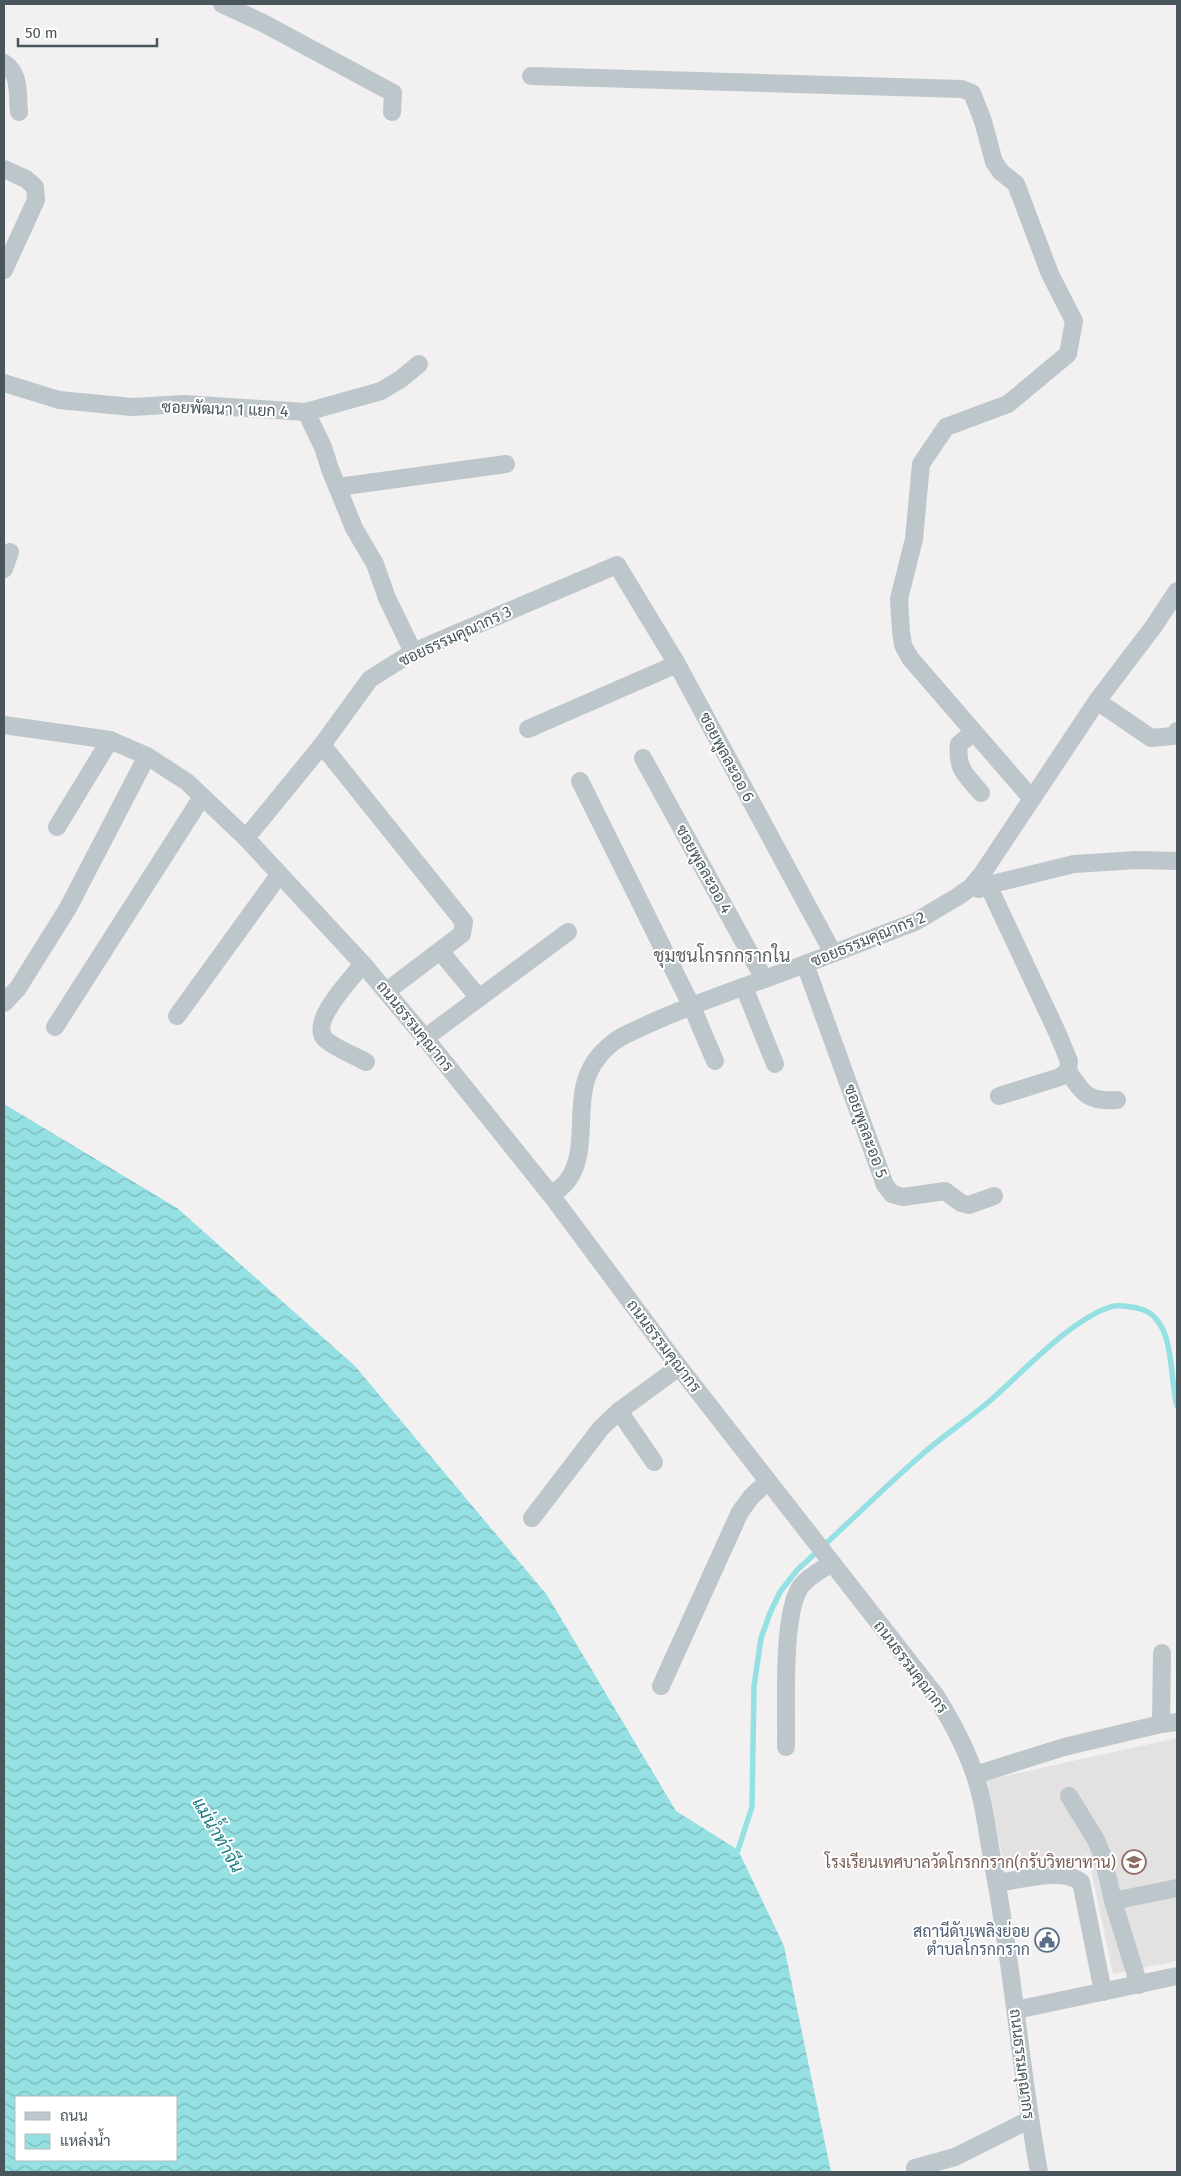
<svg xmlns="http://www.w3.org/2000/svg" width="1181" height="2176" font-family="'Fira Sans',Sarabun,sans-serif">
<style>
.education{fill:#e3e1e1}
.water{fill:url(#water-waves);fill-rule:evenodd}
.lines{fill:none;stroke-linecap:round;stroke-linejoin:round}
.stream{stroke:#94e0e3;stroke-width:5.5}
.minor{stroke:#bdc6cb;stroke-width:18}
.labels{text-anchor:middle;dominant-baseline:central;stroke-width:4;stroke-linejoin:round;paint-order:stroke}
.street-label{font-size:16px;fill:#49565b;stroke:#fff}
.education-label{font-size:16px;fill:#785e54;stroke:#fff;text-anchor:end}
.service-label{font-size:16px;fill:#4e5e75;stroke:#fff;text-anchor:end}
.neighbourhood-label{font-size:18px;fill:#5d6164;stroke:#fff}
.water-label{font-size:18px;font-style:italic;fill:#197d80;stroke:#fff}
</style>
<defs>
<pattern id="water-waves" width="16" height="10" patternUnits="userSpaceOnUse" patternTransform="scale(1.25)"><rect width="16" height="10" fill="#94e0e3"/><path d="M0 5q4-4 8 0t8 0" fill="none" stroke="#7bb8bb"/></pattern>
</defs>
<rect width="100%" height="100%" fill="#f2f0f0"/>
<polygon class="education" points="1177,1738 1177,1961 1113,1974 1088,1855 1005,1870 987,1780"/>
<path class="water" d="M4,1104L177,1208L355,1366L547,1595L676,1811L738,1850L784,1946L831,2172H4ZM16,2097H176V2160H16Z"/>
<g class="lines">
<path class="stream" d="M732,1855L738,1850L752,1807L754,1686L761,1638L770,1613L780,1592L798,1569C841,1531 882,1489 926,1451C947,1433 970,1418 991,1400C1024,1371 1069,1321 1110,1307C1119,1304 1135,1307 1144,1310C1176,1324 1169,1378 1177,1406"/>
<g class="minor">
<polyline points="222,4 263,23 393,93 392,112"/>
<path d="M4,63C21,74 17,94 19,112"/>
<polyline points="531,76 962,89 972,93 983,121 994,162 1001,172 1016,184 1050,274 1074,321 1068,354 1008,404 946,427 921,464 914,539 899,599 901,632 903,645 910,658 1032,799"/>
<polyline points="4,169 26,179 35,187 36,200 4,270"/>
<polyline points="4,383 59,400 132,407 184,404 306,412 323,447 330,469 354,528 375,564 387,598 413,652"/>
<polyline points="306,412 381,391 401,379 419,364"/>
<polyline points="338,487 506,464"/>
<polyline points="4,569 10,552"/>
<polyline points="1097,701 1151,738 1173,736 1177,731"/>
<path d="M4,725L110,740L147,756L187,782L246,838L363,964L425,1038L551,1195L679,1367L936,1696C950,1719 963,1742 972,1767C984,1798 987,1832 993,1864C1013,1966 1020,2070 1039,2172"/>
<polyline points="528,729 677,664"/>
<path d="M974,732L959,744C956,769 966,775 981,793"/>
<polyline points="322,745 464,922 462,934 387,991"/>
<polyline points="643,758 764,979"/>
<polyline points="580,781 692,1007 715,1061"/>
<polyline points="57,827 110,740"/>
<polyline points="246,838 322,745 370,679 413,652 617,565 677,664 833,953"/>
<polyline points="988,885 1057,1032 1069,1061 1068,1071 1060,1077 999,1096"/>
<polyline points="979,889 988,885 1074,864 1137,860 1177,861"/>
<polyline points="440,951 479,998"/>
<path d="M363,964C352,978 309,1021 325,1039C333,1047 355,1056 366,1062"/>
<polyline points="805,964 885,1185 892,1194 903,1197 945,1191 961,1203 969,1205 994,1196"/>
<polyline points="744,987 775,1064"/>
<polyline points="4,1003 18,988 68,908 147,756"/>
<polyline points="177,1016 279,875"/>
<polyline points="55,1027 202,797"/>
<polyline points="425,1038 568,932"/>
<path d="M1068,1071C1083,1094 1088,1102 1117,1100"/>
<path d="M551,1195C556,1191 564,1186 568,1180C591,1149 571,1097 594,1063C601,1052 613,1041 625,1035C672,1012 723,994 773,976C820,959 867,940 915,922L957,897L970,888L982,874L1097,701L1154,626L1177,591"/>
<polyline points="619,1411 654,1462"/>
<polyline points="532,1518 601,1428 619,1411 679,1367"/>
<polyline points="661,1686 740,1512 751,1497 768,1481"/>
<polyline points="1161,1724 1177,1722"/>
<path d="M786,1747C787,1710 781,1614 801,1586C809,1576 821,1570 832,1563"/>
<polyline points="975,1775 1064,1747 1161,1724 1162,1653"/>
<polyline points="1069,1796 1096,1840 1103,1857 1113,1901 1139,1985"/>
<path d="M997,1883C1020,1880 1062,1867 1081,1882L1103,1992"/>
<polyline points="1113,1901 1177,1888"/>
<polyline points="1016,2010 1177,1976"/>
<polyline points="915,2168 955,2157 1029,2120"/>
</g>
</g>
<defs>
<g id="school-ring" transform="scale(1.25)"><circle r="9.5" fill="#fff" stroke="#8d6e63" stroke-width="1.5"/><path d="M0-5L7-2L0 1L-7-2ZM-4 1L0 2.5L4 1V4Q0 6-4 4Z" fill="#8d6e63"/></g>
<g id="civic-ring" transform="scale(1.25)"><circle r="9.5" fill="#fff" stroke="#5c6f8a" stroke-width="1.5"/><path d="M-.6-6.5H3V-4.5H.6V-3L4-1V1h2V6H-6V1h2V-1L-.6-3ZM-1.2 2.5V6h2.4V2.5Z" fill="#5c6f8a"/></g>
</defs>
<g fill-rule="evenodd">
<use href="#school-ring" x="1134" y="1862"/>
<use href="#civic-ring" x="1047" y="1940"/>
</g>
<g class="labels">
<g class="street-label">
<text transform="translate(225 409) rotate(2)">ซอยพัฒนา 1 แยก 4</text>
<text transform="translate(455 636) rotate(-25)">ซอยธรรมคุณากร 3</text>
<text transform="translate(727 757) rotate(62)">ซอยพูลละออ 6</text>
<text transform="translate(704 869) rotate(61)">ซอยพูลละออ 4</text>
<text transform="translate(868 939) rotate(-22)">ซอยธรรมคุณากร 2</text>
<text transform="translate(415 1026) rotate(51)">ถนนธรรมคุณากร</text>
<text transform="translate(866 1131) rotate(70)">ซอยพูลละออ 5</text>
<text transform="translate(664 1346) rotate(53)">ถนนธรรมคุณากร</text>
<text transform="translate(911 1667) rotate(53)">ถนนธรรมคุณากร</text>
<text transform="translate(1022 2064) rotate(83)">ถนนธรรมคุณากร</text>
</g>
<g class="education-label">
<text x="1116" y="1862">โรงเรียนเทศบาลวัดโกรกกราก(กรับวิทยาทาน)</text>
</g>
<g class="service-label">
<text x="1030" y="1931">สถานีดับเพลิงย่อย<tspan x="1030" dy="18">ตำบลโกรกกราก</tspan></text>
</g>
<g class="neighbourhood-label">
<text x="722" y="956">ชุมชนโกรกกรากใน</text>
</g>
<g class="water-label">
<text transform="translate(218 1835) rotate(60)">แม่น้ำท่าจีน</text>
</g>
</g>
<rect width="1181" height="2176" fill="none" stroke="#49565b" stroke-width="10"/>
<rect x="15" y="2096" width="162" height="65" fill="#ffffff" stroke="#b6bbbd"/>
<rect x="25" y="2112" width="25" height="8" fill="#bdc6cb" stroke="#b6bbbd"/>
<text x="60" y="2121" font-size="15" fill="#49565b">ถนน</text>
<rect x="25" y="2134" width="25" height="15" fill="url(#water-waves)" stroke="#b6bbbd"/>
<text x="60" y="2146" font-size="15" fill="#49565b">แหล่งน้ำ</text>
<path d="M18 38v8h139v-8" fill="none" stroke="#49565b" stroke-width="2.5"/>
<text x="25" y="38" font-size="15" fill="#49565b" stroke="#ffffff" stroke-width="4" paint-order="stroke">50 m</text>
</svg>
